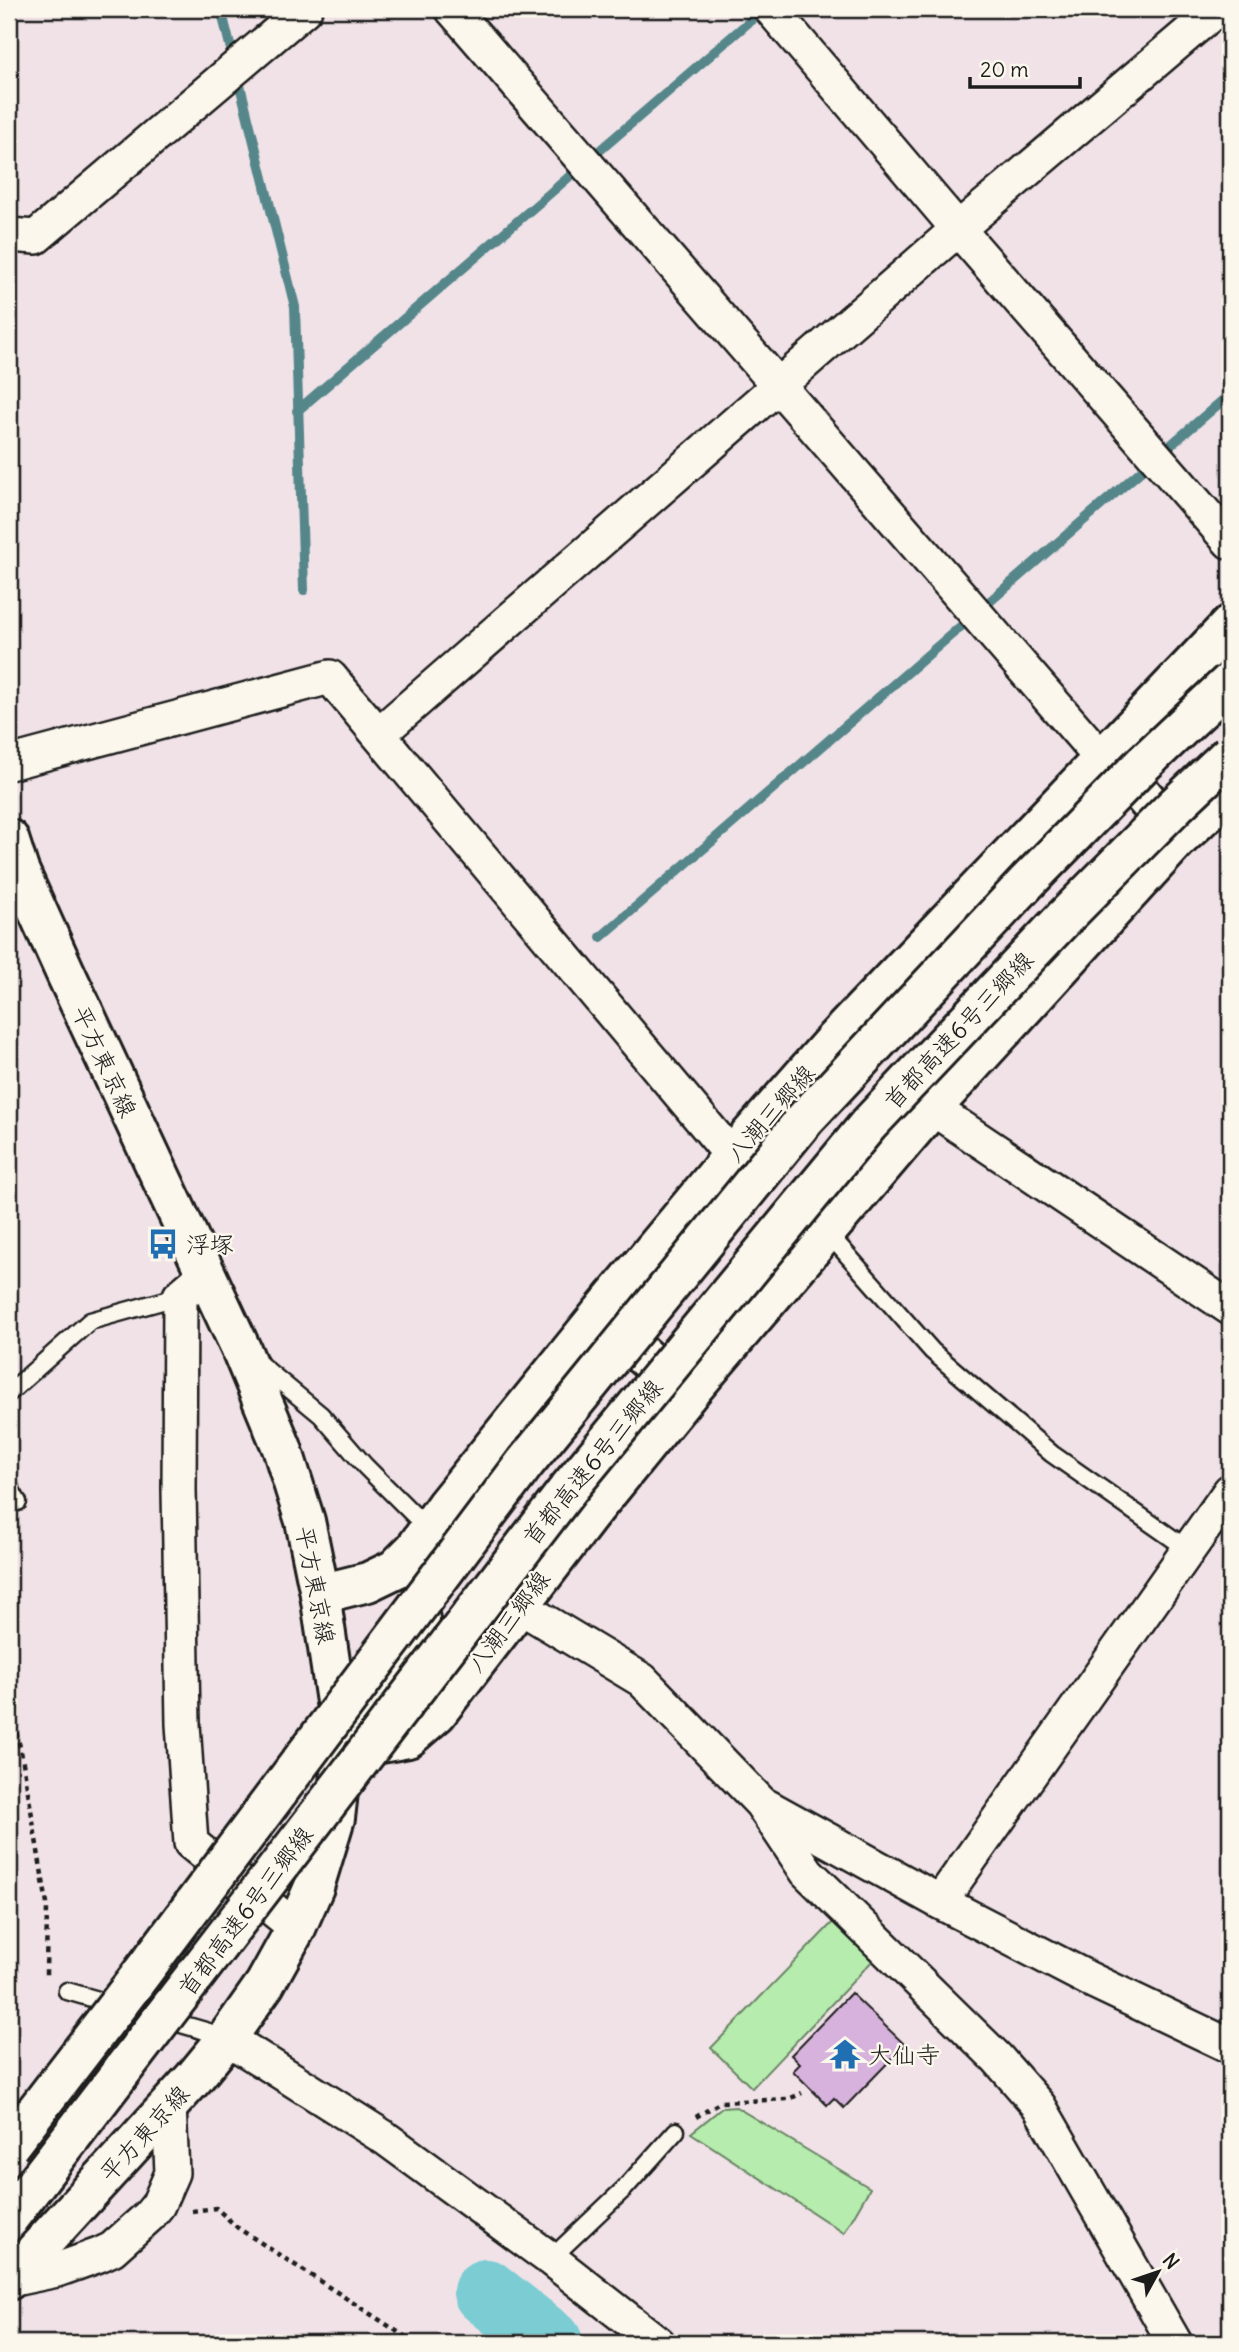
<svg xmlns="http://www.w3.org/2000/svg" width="1239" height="2352" font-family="Delius,'Klee One',sans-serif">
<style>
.green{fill:#b6ecae;stroke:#698465;stroke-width:2}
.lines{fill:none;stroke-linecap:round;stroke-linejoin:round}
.stream{stroke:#55868a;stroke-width:10}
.river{stroke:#7bccd3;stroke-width:66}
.building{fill:#d6b2dc;stroke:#1c1c1c;stroke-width:2}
.lane-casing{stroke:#1c1c1c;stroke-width:21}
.street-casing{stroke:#1c1c1c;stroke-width:38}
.secondary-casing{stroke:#1c1c1c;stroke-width:44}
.path{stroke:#1c1c1c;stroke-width:4.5;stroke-dasharray:5 5;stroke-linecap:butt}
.lane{stroke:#fbf7ec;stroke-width:16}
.street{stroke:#fbf7ec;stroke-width:33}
.secondary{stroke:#fbf7ec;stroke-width:38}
.highway-bridge-casing{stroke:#1c1c1c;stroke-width:44;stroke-linecap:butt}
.highway-bridge{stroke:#fbf7ec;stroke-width:38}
.labels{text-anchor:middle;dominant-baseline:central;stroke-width:5;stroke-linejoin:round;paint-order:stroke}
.street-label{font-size:24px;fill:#1c1c1c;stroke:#fbf7ec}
.poi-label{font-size:24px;fill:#1c1c1c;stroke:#fbf7ec;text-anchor:start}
</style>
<rect width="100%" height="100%" fill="#f0e2e7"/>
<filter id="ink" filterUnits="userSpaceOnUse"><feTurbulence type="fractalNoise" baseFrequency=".0143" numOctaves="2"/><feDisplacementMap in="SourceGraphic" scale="14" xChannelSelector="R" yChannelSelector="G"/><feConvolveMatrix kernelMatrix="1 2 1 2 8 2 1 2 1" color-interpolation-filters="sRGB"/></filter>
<g filter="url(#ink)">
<g class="green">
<polygon points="836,1919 876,1957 752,2088 711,2048"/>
<polygon points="736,2107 870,2188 844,2233 691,2133 722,2108"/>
</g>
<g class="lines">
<g class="stream">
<polyline points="221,9 295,307 304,590"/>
<polyline points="297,411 764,9"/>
<polyline points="601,937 1230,394"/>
<polyline points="1226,2019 1230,2012"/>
</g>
<polyline class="river" points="486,2292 550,2343"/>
</g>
<polygon class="building" points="851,1993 905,2045 844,2108 834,2098 827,2105 793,2071 800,2064 791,2055"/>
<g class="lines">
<g class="lane-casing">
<g id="lane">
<polyline points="827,1232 932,1351 1052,1454 1189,1550"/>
<polyline points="257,1362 321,1415 365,1466 428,1529"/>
<polyline points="9,1393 90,1321 180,1296"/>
<polyline points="9,1487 18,1502"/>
<polyline points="67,1991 226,2037"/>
<polyline points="552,2260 564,2246 625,2188 676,2131"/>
</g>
</g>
<g class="street-casing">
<g id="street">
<polyline points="452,9 1101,758"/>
<polyline points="771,9 958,229 1230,542"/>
<polyline points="9,235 36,237 305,9"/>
<polyline points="380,733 958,229 1217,9"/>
<polyline points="9,763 330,677 732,1156"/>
<polyline points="932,1108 1230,1308"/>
<polyline points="206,1274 180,1296 179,1489 183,1724 191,1843 296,1928"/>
<polyline points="519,1606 642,1680 761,1803 807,1872 997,2058 1039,2106 1175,2343"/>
<polyline points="766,1806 940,1902 1089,1979 1230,2046"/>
<polyline points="940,1902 1230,1491"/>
<polyline points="227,2038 385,2138 552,2260 658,2343"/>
<polyline points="9,2280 57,2270 99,2255 112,2249 149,2216 158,2205 172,2173 169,2105"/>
</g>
</g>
<g class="secondary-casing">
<g id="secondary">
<polyline points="1108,754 1179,838"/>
<polyline points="9,839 19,870 65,972 241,1349 282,1448 305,1521 320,1594 343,1749 335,1818 314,1887 296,1928 265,1984 227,2038 194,2078 9,2280"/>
<polyline points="600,1318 687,1395"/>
<polyline points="320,1594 368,1582 395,1569 415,1549 446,1505 598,1317 732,1156 835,1039 1230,625"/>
<polyline points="343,1749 395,1670 420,1619"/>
<polyline points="348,1749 408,1738 437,1713 590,1514 687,1395 932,1108 1179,838 1230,791"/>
</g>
</g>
<g class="path">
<polyline points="9,1703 21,1751 47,1904 46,1975"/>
<polyline points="696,2117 721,2102 789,2099 802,2093"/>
<polyline points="192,2211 216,2208 238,2228 415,2343"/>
</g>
<use href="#lane" class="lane"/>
<use href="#street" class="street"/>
<use href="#secondary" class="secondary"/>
<g class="highway-bridge-casing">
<g id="highway-bridge">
<polyline points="9,2146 136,1981 525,1463 805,1119 1028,881 1144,763 1230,682"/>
<polyline points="9,2218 569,1488 868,1125 1063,919 1176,805 1230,754"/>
</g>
</g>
<use href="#highway-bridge" class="highway-bridge"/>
</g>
</g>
<defs>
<g id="bus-bare" transform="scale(2.415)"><path d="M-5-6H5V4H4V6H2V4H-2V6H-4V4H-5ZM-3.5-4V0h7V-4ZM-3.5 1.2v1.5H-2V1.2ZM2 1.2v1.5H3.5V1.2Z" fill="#1f6fb2" stroke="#fbf7ec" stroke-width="2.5" paint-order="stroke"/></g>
<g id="temple-bare" transform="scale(2.415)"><path d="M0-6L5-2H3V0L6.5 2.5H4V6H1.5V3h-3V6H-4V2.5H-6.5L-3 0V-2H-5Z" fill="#1f6fb2" stroke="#fbf7ec" stroke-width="2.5" paint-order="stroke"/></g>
</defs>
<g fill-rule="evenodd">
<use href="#bus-bare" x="163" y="1244"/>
<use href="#temple-bare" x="845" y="2054"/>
</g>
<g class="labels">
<g class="street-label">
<text transform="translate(958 1030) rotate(-47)">首都高速6号三郷線</text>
<text transform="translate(105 1061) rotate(65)">平方東京線</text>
<text transform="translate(770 1113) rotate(-49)">八潮三郷線</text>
<text transform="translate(592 1462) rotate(-51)">首都高速6号三郷線</text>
<text transform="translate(316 1585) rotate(79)">平方東京線</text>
<text transform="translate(508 1621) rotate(-53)">八潮三郷線</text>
<text transform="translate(245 1911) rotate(-53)">首都高速6号三郷線</text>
<text transform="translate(144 2133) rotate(-48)">平方東京線</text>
</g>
<g class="poi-label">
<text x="186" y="1244">浮塚</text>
<text x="868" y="2054">大仙寺</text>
</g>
</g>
<rect width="1239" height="2352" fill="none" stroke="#fbf7ec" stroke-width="35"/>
<rect x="18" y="18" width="1204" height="2317" fill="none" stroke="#1c1c1c" stroke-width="2.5" filter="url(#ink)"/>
<g transform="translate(1158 2272) rotate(50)" stroke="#fbf7ec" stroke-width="5" paint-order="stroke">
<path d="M0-5L12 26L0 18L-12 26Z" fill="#1c1c1c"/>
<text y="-10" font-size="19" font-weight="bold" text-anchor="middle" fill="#1c1c1c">N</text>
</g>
<path d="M970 77v10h110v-10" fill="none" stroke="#1c1c1c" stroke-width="3.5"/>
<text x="980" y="77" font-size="21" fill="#1c1c1c" stroke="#fbf7ec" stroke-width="5" paint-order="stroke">20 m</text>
</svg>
